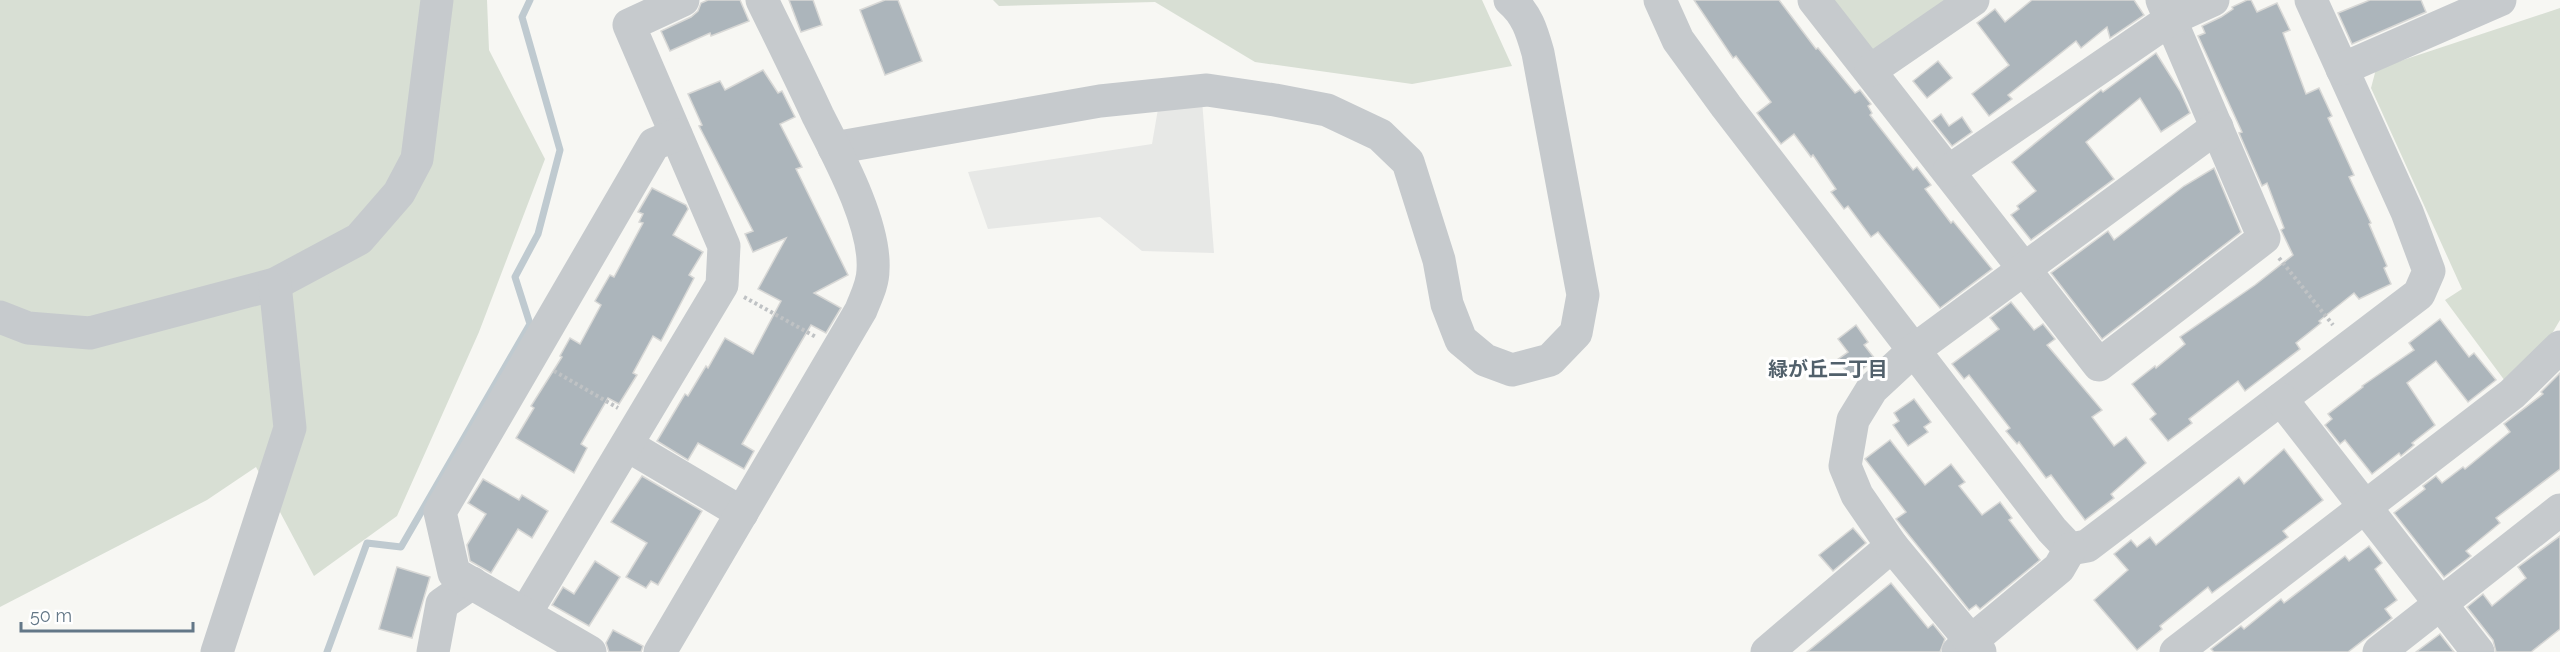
<svg xmlns="http://www.w3.org/2000/svg" width="2560" height="652" font-family="Raleway,'Noto Sans JP',sans-serif">
<style>
.built{fill:#e7e8e6}
.green{fill:#d8dfd4}
.lines{fill:none;stroke-linecap:round;stroke-linejoin:round}
.stream{stroke:#bfcad0;stroke-width:7}
.building{fill:#acb5bb;stroke:#d8d8d6;stroke-width:1.5}
.path{stroke:#bfc2c4;stroke-width:4;stroke-dasharray:3 3;stroke-linecap:butt}
.minor{stroke:#c6cacd;stroke-width:33}
.labels{text-anchor:middle;dominant-baseline:central;stroke-width:6;stroke-linejoin:round;paint-order:stroke}
.neighbourhood-label{font-size:20px;font-weight:bold;fill:#51606b;stroke:#fff}
</style>
<rect width="100%" height="100%" fill="#f7f7f3"/>
<polygon class="built" points="1202,100 1214,253 1142,251 1100,217 988,229 968,172 1152,144 1159,103"/>
<g class="green">
<polygon points="0,0 487,0 489,50 545,159 479,332 397,516 314,576 256,467 207,500 0,607"/>
<polygon points="993,0 1482,0 1512,66 1412,84 1255,62 1155,2 999,6"/>
<polygon points="1827,0 1953,0 1870,55"/>
<polygon points="2560,8 2560,320 2550,337 2505,381 2445,300 2462,289 2371,88 2376,69"/>
</g>
<g class="lines">
<polyline class="stream" points="327,652 367,543 401,547 530,324 515,277 538,234 560,150 522,17 530,0"/>
</g>
<g class="building">
<polygon points="708,0 740,0 749,21 711,36 710,33 670,51 661,31 691,17 698,11 701,3"/>
<polygon points="789,0 813,0 822,25 801,32"/>
<polygon points="885,0 898,0 922,61 885,75 860,10"/>
<polygon points="1694,0 1779,0 1816,49 1818,48 1855,93 1860,90 1871,104 1868,106 1872,113 1870,115 1913,170 1917,167 1931,185 1925,189 1951,223 1953,221 1992,269 1940,308 1878,232 1871,237 1848,206 1844,209 1831,192 1836,189 1813,155 1811,157 1794,134 1781,144 1757,113 1771,102 1736,56 1733,58"/>
<polygon points="2032,0 2134,0 2144,15 2110,38 2107,27 2081,48 2076,41 2008,95 2012,99 1989,116 1972,94 2009,65 1977,23 1995,9 2005,22"/>
<polygon points="2247,0 2251,0 2257,12 2277,3 2290,30 2283,33 2306,94 2319,88 2332,116 2328,118 2354,175 2349,177 2371,223 2369,224 2387,266 2384,268 2391,284 2359,299 2354,293 2319,321 2321,323 2296,343 2300,349 2245,391 2238,381 2189,419 2192,423 2168,441 2150,419 2156,414 2132,384 2155,366 2156,368 2185,344 2180,337 2255,285 2293,255 2281,230 2284,228 2267,183 2262,186 2239,133 2242,132 2198,36 2205,33 2202,26 2221,17 2233,9 2232,7"/>
<polygon points="2370,0 2421,0 2426,12 2352,44 2338,13"/>
<polygon points="2156,53 2180,91 2190,113 2161,132 2140,98 2086,142 2114,179 2031,240 2011,215 2019,209 2017,206 2036,191 2012,162 2101,90 2103,92"/>
<polygon points="1938,61 1952,78 1927,98 1913,81"/>
<polygon points="763,70 778,93 782,91 795,117 780,124 802,167 796,169 848,275 814,293 841,308 826,333 811,325 794,354 742,444 754,451 744,469 698,443 688,460 657,441 685,394 688,396 706,366 708,368 725,338 753,354 781,301 758,289 786,238 753,252 745,234 753,231 699,126 702,125 688,94 720,81 725,90"/>
<polygon points="1941,114 1949,126 1962,117 1972,132 1952,146 1932,121"/>
<polygon points="2214,168 2241,232 2102,339 2051,273 2108,231 2114,240 2184,186"/>
<polygon points="652,188 686,205 688,209 673,235 703,252 689,275 694,278 661,341 653,336 633,373 637,375 619,404 608,398 581,444 587,448 574,473 516,438 534,408 531,406 562,357 560,356 570,338 580,344 601,305 595,301 610,275 614,277 643,223 639,222 643,214 638,212"/>
<polygon points="2011,302 2034,330 2043,324 2055,339 2047,345 2102,410 2092,417 2114,446 2126,437 2146,463 2111,494 2114,498 2085,520 2051,475 2046,478 2019,442 2017,444 2006,431 2010,428 1969,375 1964,379 1952,364 1999,329 1990,318"/>
<polygon points="2440,319 2469,357 2474,353 2496,380 2468,402 2436,361 2407,383 2435,425 2412,443 2414,445 2401,456 2399,453 2372,474 2345,440 2340,444 2325,425 2332,419 2328,414 2363,387 2362,386 2414,350 2409,343"/>
<polygon points="1856,325 1868,342 1864,345 1875,359 1852,378 1837,360 1848,352 1838,339"/>
<polygon points="2560,373 2560,469 2496,518 2500,523 2466,551 2471,556 2444,577 2394,513 2425,489 2423,486 2436,476 2442,483 2463,467 2465,469 2510,432 2504,424 2543,394 2541,392"/>
<polygon points="1914,399 1931,422 1924,427 1928,432 1908,446 1893,425 1899,421 1894,413"/>
<polygon points="1890,440 1925,485 1951,464 1965,482 1959,486 1982,515 2000,502 2012,518 2009,520 2040,560 1980,609 1976,605 1969,610 1896,519 1906,512 1865,459"/>
<polygon points="2284,449 2323,500 2283,531 2288,537 2212,593 2208,587 2160,626 2162,629 2137,650 2094,600 2128,570 2114,554 2131,540 2137,547 2150,537 2156,545 2239,477 2244,484"/>
<polygon points="642,476 702,511 658,585 651,581 646,588 626,577 647,543 611,522"/>
<polygon points="483,479 519,500 522,495 548,511 532,538 518,529 491,573 470,561 467,545 486,514 468,503"/>
<polygon points="1853,528 1866,543 1833,571 1819,555"/>
<polygon points="2560,536 2560,629 2531,652 2496,652 2493,640 2467,607 2483,594 2492,606 2526,578 2518,567"/>
<polygon points="2369,546 2382,563 2375,569 2397,600 2385,609 2392,618 2348,652 2214,652 2211,649 2241,626 2244,629 2281,599 2284,603 2345,556 2349,561"/>
<polygon points="595,561 620,577 589,626 552,605 563,587 574,594"/>
<polygon points="397,567 430,577 412,638 379,629"/>
<polygon points="1891,583 1928,628 1933,624 1945,639 1940,652 1807,652"/>
<polygon points="613,630 643,646 641,652 609,652 606,643"/>
<polygon points="2440,634 2454,652 2416,652"/>
</g>
<g class="lines">
<g class="path">
<polyline points="2279,258 2333,325"/>
<polyline points="744,297 816,337"/>
<polyline points="554,371 618,408"/>
</g>
<g class="minor">
<polyline points="1660,0 1678,40 1726,106 2052,530 2070,549 2087,546 2419,294 2429,271 2407,212 2311,0"/>
<polyline points="1814,0 2099,365 2264,238 2162,0"/>
<polyline points="2342,69 2500,0"/>
<polyline points="1871,70 1973,0"/>
<path d="M834,148L1100,101L1207,90L1275,100L1327,110L1380,135L1408,162L1439,260L1447,304L1461,340L1485,360L1512,370L1550,360L1576,333L1583,295L1538,53C1532,32 1527,14 1510,0"/>
<polyline points="1949,171 2171,19 2213,0"/>
<polyline points="0,317 28,328 90,333 275,284 359,239 399,193 417,159 437,0"/>
<polyline points="2281,399 2478,652"/>
<polyline points="627,445 742,513"/>
<polyline points="525,614 722,285 724,246 629,25 683,0"/>
<polyline points="217,652 290,428 275,284"/>
<polyline points="433,652 442,604 472,583"/>
<polyline points="590,652 454,573 440,512 654,144 676,135"/>
<path d="M660,652L861,310C866,297 873,284 873,270C876,225 839,157 818,116C800,77 781,39 762,0"/>
<polyline points="1767,652 1892,546"/>
<polyline points="1958,652 2059,568 2070,549"/>
<polyline points="1980,652 1892,546 1857,495 1845,466 1853,420 1872,389 1914,350 2217,127"/>
<polyline points="2176,652 2512,394 2560,347"/>
<polyline points="2379,652 2560,510"/>
</g>
</g>
<g class="labels">
<g class="neighbourhood-label">
<text x="1828" y="369">緑が丘二丁目</text>
</g>
</g>
<path d="M21 622v9h172v-9" fill="none" stroke="#637787" stroke-width="3"/>
<text x="30" y="622" font-size="18" fill="#637787" stroke="#ffffff" stroke-width="4.5" paint-order="stroke">50 m</text>
</svg>
